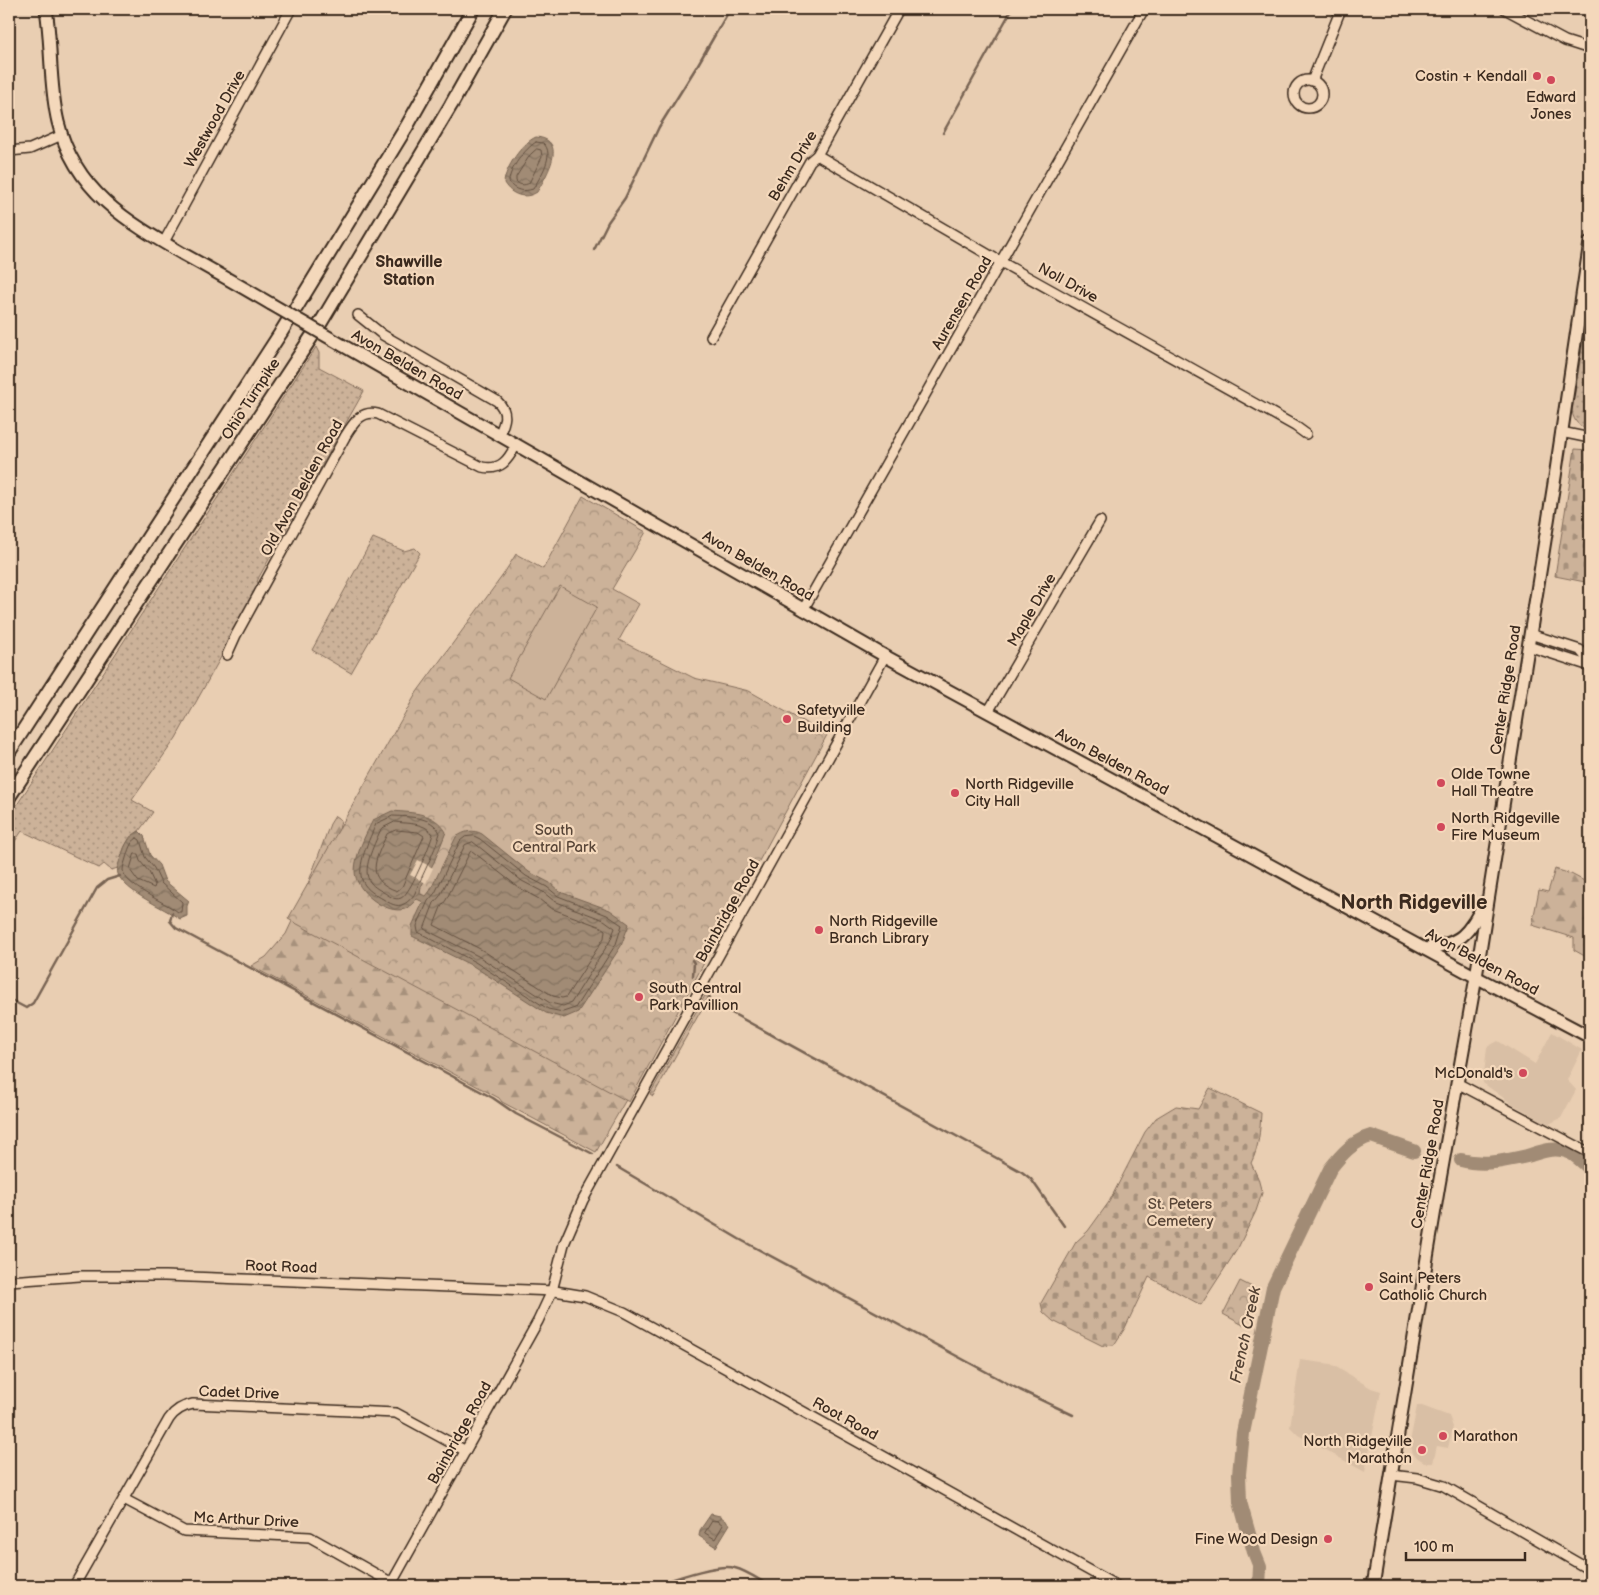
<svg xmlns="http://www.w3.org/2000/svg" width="1599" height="1595" font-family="'Balsamiq Sans',sans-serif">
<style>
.built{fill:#d9bfa5}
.grass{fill:url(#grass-dots);stroke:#846e5c}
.forest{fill:url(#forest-firs);stroke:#846e5c}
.cemetery{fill:url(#cemetery-stones);stroke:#846e5c}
.park{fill:url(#park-crowns);stroke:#846e5c}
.garden{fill:#ccb299;stroke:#846e5c}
.water{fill:url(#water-waves);stroke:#786452}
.pier{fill:#e9ceb2}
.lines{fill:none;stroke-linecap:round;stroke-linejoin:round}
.shore{stroke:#645141;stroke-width:1}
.stream{stroke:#786452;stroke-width:2.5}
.river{stroke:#a18b75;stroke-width:14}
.minor-casing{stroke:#3b2a1e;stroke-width:12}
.major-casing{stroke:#3b2a1e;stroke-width:15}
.highway-casing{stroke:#3b2a1e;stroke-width:16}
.minor{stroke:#f4d8bb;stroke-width:9}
.major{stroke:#f4d8bb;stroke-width:11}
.highway{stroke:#f4d8bb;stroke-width:12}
.major-bridge-casing{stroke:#3b2a1e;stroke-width:15;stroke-linecap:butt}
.major-bridge{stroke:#f4d8bb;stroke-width:11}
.poi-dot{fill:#d1495b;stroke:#f4d8bb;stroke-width:2}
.labels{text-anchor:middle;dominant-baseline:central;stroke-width:4.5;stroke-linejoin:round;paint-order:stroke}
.poi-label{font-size:15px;fill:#3b2a1e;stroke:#f4d8bb;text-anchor:start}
.street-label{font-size:15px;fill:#3b2a1e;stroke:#f4d8bb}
.park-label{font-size:15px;fill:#584537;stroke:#f4d8bb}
.neighbourhood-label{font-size:16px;font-weight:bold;fill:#3b2a1e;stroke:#f4d8bb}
.water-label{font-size:16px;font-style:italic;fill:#544234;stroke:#f4d8bb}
.district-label{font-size:20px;font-weight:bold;fill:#3b2a1e;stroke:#f4d8bb}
</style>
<defs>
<pattern id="grass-dots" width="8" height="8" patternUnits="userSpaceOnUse" patternTransform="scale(1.25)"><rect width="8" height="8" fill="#ccb299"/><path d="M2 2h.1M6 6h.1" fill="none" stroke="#a7917c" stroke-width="1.8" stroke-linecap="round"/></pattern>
<pattern id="forest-firs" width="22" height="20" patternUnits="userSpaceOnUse" patternTransform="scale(1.25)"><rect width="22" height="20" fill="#ccb299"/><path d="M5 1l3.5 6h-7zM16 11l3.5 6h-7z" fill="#a7917c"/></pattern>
<pattern id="cemetery-stones" width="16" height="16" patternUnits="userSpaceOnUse" patternTransform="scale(1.25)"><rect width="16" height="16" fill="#ccb299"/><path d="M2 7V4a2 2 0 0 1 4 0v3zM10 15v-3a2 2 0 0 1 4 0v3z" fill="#a7917c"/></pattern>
<pattern id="park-crowns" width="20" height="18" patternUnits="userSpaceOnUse" patternTransform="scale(1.25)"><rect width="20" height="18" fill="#ccb299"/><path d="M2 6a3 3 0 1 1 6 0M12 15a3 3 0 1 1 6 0" fill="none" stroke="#a7917c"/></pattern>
<pattern id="water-waves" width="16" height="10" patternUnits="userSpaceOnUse" patternTransform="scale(1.25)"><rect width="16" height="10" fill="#a18b75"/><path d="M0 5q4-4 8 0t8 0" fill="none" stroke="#84725f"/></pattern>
</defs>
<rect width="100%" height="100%" fill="#e9ceb2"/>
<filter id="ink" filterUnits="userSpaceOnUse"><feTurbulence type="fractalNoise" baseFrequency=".02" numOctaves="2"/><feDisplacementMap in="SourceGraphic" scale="10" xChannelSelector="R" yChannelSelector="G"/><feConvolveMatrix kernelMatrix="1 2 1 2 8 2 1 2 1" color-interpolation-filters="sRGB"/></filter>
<g filter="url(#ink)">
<g class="built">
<polygon points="1552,1032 1582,1050 1567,1080 1576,1090 1561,1118 1549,1124 1512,1104 1483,1083 1487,1047 1498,1041 1535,1064"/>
<polygon points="1300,1360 1331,1364 1371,1388 1381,1391 1365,1472 1298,1435 1290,1427"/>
<polygon points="1417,1406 1422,1406 1449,1416 1453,1427 1448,1448 1437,1446 1433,1463 1426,1463 1413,1455 1410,1442"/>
</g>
<g class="grass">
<path d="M1590,326V430C1579,427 1574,422 1572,411L1585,330Z"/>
<polygon points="316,347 319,353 319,367 364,391 259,577 257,582 261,585 176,738 132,800 153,812 139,831 130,837 124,848 118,868 111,870 104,864 99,868 22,831 9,850 9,817"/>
<polygon points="373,538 404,551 415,548 420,553 351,673 312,650"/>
<polygon points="706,994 708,998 653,1096 650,1094"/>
</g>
<g class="forest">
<polygon points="335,816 341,820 334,855 631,1091 596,1152 502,1102 499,1098 251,966 266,957 286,934 302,900 330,824"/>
<polygon points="1555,869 1571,874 1590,884 1590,959 1574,950 1574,938 1532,925 1539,890 1548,892"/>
</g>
<g class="cemetery">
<polygon points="1575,449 1590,450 1590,583 1555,576"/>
<path d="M1210,1088L1261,1113C1260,1130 1259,1148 1251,1163L1258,1178L1262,1193L1256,1211L1238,1248L1201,1305L1149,1277L1125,1328L1114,1345L1103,1346L1053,1321L1043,1312L1041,1303L1076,1242L1088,1231L1109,1202L1145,1132L1156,1118L1176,1106L1198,1109Z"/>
</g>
<g class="park">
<polygon points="583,496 646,532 612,589 639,604 619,640 694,678 749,691 827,735 629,1102 288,919 417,692 503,575 516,554 543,569"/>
<polygon points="1240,1281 1254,1288 1243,1325 1223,1314"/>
</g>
<polygon class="garden" points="560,586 597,607 546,699 508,678"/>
<g class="water">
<path d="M536,137C569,140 546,176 537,192C525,200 511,195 504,183C505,168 522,143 536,137Z"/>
<path d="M392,811C414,813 434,812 446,832L434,862L421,887L420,894L426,896L430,891L456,837C465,831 473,829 482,834L529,872L550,883L560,892L610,910L629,924L621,946L578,1012L564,1018L546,1013L473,966L412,936V926L423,902L417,899C413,903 409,907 405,909C386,915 355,891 355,871C355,855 366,834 373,820Z"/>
<path d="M139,831L144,836L150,855L159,865L165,881L189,901L187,906V916L180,919C163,907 126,893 118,874C116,868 120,860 122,855C125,844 129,837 139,831Z"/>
<polygon points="711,1514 720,1516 730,1524 716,1547 699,1536 700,1530"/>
</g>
<polygon class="pier" points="418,860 433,868 426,883 410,875"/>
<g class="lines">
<g class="shore">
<path d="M536,142L543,143C556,154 540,177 533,189C524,192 514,191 509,182C509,169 525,149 536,142Z"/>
<path d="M537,149L541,150L542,157L529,183C525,186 518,185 516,181V177L530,155Z"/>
<path d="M393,816C410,817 432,816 440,833C434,854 423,873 415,893C414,896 408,902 404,904C397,908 389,903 383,899C376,895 367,890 363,882C355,867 370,838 376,824Z"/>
<path d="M395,822C408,824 424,822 433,834C430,845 410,895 401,898C394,901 389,895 383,892C378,889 372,886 369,880C362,867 376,841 381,829Z"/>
<path d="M396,830L418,832L424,836L402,887L397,891C364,879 375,860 387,834Z"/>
<polygon points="474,836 480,839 526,876 547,887 558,896 607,915 622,925 616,944 575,1008 563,1012 548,1009 475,962 418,932 417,926 428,901 435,893 460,841 465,837"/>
<path d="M137,838L140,840L145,857L154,868L161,883L182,902L181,912H178C165,902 124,886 123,870C123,866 125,862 126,858C128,851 130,842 137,838Z"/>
<polygon points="473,842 522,881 543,892 554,901 604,920 615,928 610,941 571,1003 563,1006 550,1003 478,956 424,929 434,903 440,896 465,845"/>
<polygon points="472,851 518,887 539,899 550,908 601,927 605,930 604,938 566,997 562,998 553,996 482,950 434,925 441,907 446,900 470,852"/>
<polygon points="135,854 138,854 140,861 149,872 155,885 154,888 138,881 130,870"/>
<polygon points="713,1520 718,1521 723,1525 715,1539 705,1533"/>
</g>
<g class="stream">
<polyline points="943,133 1012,9"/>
<polyline points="594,250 608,222 625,198 659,127 697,66 730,9"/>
<polyline points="172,913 170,921 176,928 493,1098 516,1114 593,1154"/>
<polyline points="692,960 694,963 693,976"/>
<polyline points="709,994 710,1001 1022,1172 1031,1179 1064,1226"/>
<polyline points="9,999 26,1008 33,1003 97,888 107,880 120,876"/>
<polyline points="617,1167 739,1239 1020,1390 1073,1415"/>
<path d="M652,1586C671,1580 717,1563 735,1568C747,1571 759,1580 770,1586"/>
</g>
<g class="river">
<path d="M1461,1160C1483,1166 1505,1161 1527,1156C1541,1152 1554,1146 1569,1152C1576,1156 1584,1163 1590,1169"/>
<path d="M1259,1586L1260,1567L1254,1552L1240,1502L1239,1474L1243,1433L1273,1287L1330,1169C1341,1155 1353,1141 1371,1136L1414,1151"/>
</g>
<g class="minor-casing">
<g id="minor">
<polyline points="1505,9 1565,41 1590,49"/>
<circle cx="1308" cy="94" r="14"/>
<polyline points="1312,81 1341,9"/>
<polyline points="9,151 30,149 62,135"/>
<polyline points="817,155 1001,262 1295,426 1306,434"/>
<polyline points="164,242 291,9"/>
<path d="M358,315L383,335L497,401C509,412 505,422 499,435"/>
<polyline points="711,337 810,161 817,155 899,9"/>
<polyline points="1561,432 1590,438"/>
<polyline points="803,610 1144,9"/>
<polyline points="1530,634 1580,650 1590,662"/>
<polyline points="1528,646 1590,666"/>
<path d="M227,655L236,635L346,435C354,422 362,410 378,414L482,467C501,471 508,460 516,445"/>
<polyline points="988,712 1100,521"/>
<polyline points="1457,1083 1590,1153"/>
<polyline points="9,1281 80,1276 165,1276 555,1291 585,1296 624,1312 1117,1586"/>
<polyline points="1391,1475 1417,1478 1444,1486 1590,1570"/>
<polyline points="124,1499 184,1531 310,1537 392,1583"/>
<path d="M74,1586L169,1419C175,1410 182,1406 193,1404L396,1413L466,1451"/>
<polyline points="390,1586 538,1321 552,1291 564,1244 583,1200 885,656"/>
</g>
</g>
<g class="major-casing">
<g id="major">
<path d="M46,9C52,46 49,85 58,122C75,192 128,222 185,255C214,271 242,287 271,304"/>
<polyline points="342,345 885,656 1476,977 1590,1037"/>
<path d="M1425,949C1463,943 1467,935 1485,902"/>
<polyline points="1373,1586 1439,1185 1476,977 1555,477 1590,242"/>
</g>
</g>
<g class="highway-casing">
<g id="highway">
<polyline points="9,752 280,334 407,126 473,9"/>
<polyline points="9,797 320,324 451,105 505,9"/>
</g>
</g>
<use href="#minor" class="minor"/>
<use href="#major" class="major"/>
<use href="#highway" class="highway"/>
<g class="major-bridge-casing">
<polyline id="major-bridge" points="271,304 342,345"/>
</g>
<use href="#major-bridge" class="major-bridge"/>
</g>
</g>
<g class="poi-dot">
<circle cx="1537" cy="76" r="5"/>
<circle cx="1551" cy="80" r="5"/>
<circle cx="787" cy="719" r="5"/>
<circle cx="1441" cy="783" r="5"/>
<circle cx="955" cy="793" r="5"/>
<circle cx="1441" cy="827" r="5"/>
<circle cx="819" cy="930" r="5"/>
<circle cx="639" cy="997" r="5"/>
<circle cx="1523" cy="1073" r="5"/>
<circle cx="1369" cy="1287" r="5"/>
<circle cx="1443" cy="1436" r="5"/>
<circle cx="1422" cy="1450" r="5"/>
<circle cx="1328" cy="1539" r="5"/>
</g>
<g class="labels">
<g class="poi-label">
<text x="1527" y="76" text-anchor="end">Costin + Kendall</text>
<text x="1551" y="97" text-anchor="middle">Edward<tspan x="1551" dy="17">Jones</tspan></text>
<text x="797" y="710">Safetyville<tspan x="797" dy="17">Building</tspan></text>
<text x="1451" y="774">Olde Towne<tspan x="1451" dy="17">Hall Theatre</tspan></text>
<text x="965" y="784">North Ridgeville<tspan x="965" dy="17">City Hall</tspan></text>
<text x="1451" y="818">North Ridgeville<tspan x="1451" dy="17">Fire Museum</tspan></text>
<text x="829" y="921">North Ridgeville<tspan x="829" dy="17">Branch Library</tspan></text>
<text x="649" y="988">South Central<tspan x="649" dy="17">Park Pavillion</tspan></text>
<text x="1513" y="1073" text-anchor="end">McDonald's</text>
<text x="1379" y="1278">Saint Peters<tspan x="1379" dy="17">Catholic Church</tspan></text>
<text x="1453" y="1436">Marathon</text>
<text x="1412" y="1441" text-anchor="end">North Ridgeville<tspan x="1412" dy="17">Marathon</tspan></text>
<text x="1318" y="1539" text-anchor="end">Fine Wood Design</text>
</g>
<g class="street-label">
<text transform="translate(215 119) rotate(-61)">Westwood Drive</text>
<text transform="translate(793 166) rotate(-59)">Behm Drive</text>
<text transform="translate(1068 283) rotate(29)">Noll Drive</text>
<text transform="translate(962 303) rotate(-60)">Aurensen Road</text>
<text transform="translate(407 365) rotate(30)">Avon Belden Road</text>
<text transform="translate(251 399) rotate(-57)">Ohio Turnpike</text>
<text transform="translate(302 488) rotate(-61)">Old Avon Belden Road</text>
<text transform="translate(758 566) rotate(30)">Avon Belden Road</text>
<text transform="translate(1032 610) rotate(-60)">Maple Drive</text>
<text transform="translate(1506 690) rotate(-81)">Center Ridge Road</text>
<text transform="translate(1112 762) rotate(28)">Avon Belden Road</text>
<text transform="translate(728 911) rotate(-61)">Bainbridge Road</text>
<text transform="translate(1482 962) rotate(28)">Avon Belden Road</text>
<text transform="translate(1428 1164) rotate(-80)">Center Ridge Road</text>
<text transform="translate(281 1267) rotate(2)">Root Road</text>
<text transform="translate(239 1393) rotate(2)">Cadet Drive</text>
<text transform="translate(845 1419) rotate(29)">Root Road</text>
<text transform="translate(460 1433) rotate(-61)">Bainbridge Road</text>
<text transform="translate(246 1520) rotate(3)">Mc Arthur Drive</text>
</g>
<g class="park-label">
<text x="554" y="830">South<tspan x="554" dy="17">Central Park</tspan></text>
<text x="1180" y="1204">St. Peters<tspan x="1180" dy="17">Cemetery</tspan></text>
</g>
<g class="neighbourhood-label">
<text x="409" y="262">Shawville<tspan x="409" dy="18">Station</tspan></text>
</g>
<g class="water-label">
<text transform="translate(1246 1335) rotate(-78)">French Creek</text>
</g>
<g class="district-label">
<text x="1414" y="903">North Ridgeville</text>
</g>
</g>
<rect width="1599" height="1595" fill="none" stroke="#f4d8bb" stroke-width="30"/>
<rect x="15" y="15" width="1569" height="1565" fill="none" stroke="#3b2a1e" stroke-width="2" filter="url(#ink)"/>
<path d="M1406 1552v8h119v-8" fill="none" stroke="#3b2a1e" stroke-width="2.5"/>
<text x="1414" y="1552" font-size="15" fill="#3b2a1e" stroke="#f4d8bb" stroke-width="4" paint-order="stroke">100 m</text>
</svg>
